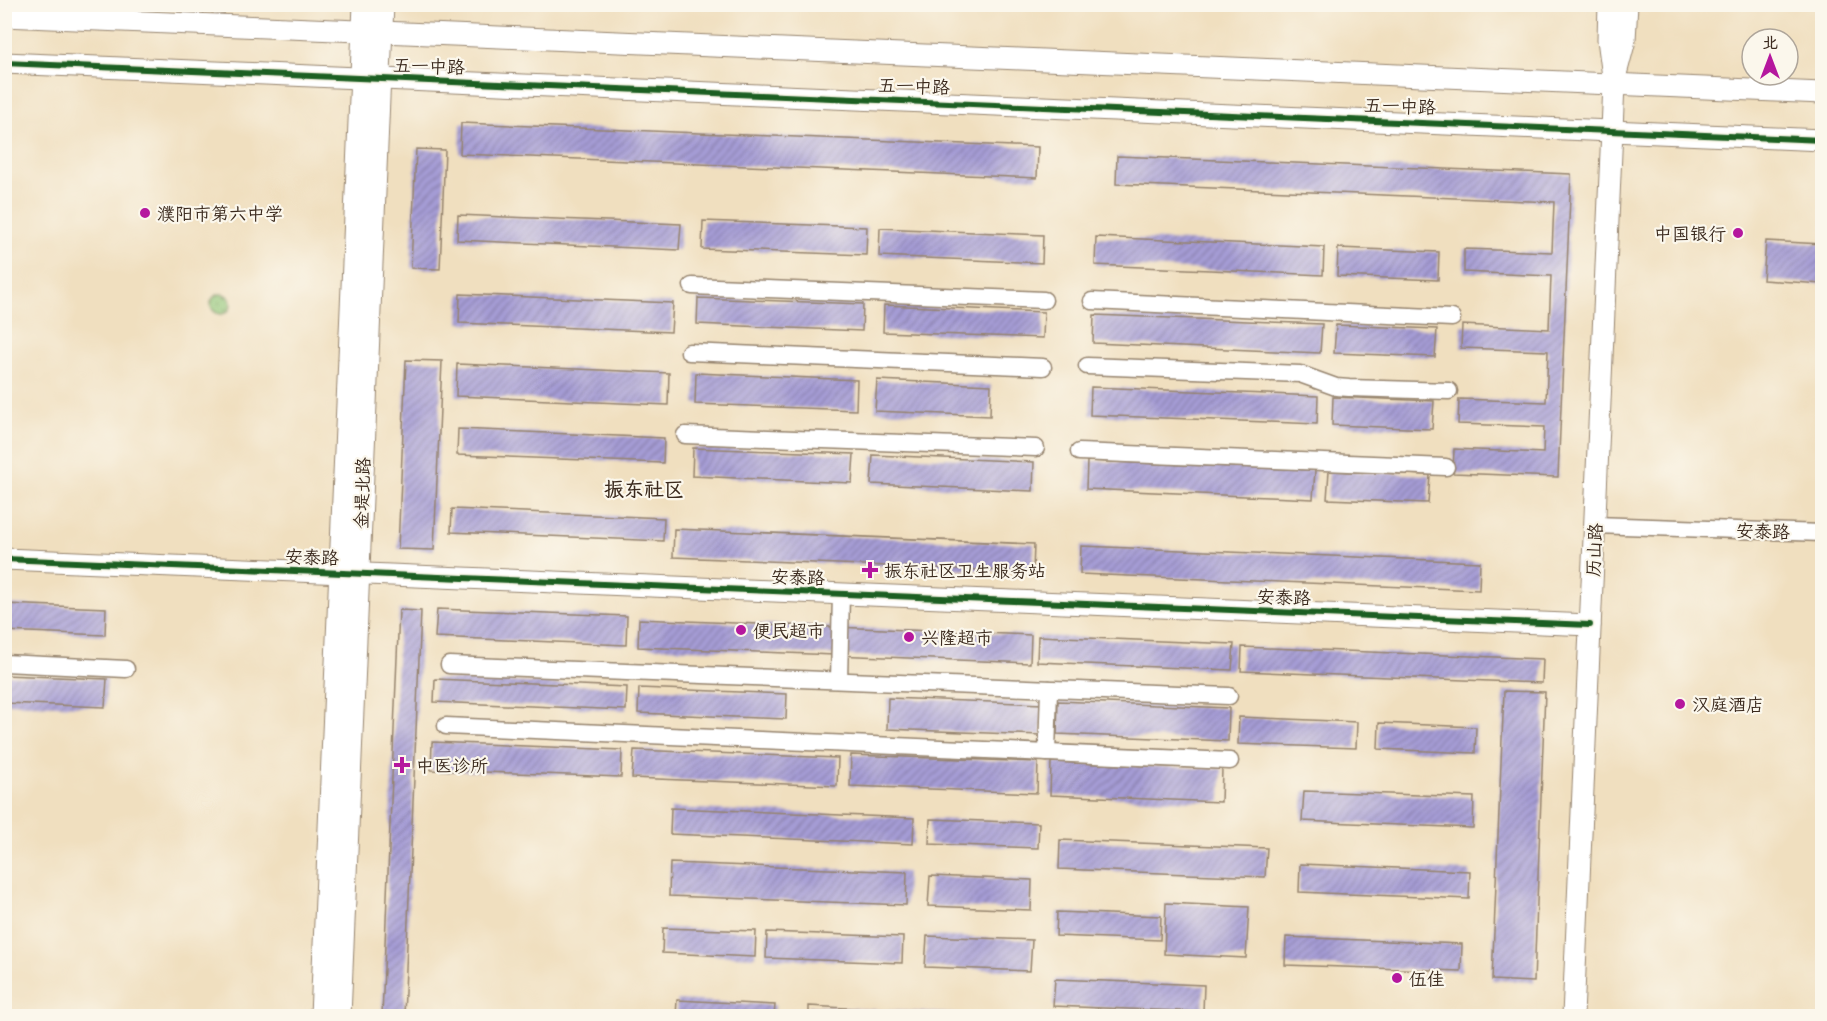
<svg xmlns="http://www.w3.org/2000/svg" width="1827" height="1021" font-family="Delius,'LXGW WenKai TC',sans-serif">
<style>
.grass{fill:url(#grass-dots);stroke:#66774a;stroke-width:1.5}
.building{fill:url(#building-hatch)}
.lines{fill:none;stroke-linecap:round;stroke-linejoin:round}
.minor-casing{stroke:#96846e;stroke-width:19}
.tertiary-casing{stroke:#96846e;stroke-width:23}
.minor{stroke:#fff;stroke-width:16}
.tertiary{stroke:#fff;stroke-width:21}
.cycleway-casing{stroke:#fbf7ec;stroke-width:10}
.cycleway{stroke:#1b5e20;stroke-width:6}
.poi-dot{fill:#b5179e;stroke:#fbf7ec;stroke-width:2}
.labels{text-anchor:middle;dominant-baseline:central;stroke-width:4.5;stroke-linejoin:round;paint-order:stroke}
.street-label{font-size:18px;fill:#3b2a1e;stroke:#fbf7ec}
.poi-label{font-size:18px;fill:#3b2a1e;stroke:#fbf7ec;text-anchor:start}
.neighbourhood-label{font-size:20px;font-weight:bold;fill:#3b2a1e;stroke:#fbf7ec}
</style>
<defs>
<pattern id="grass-dots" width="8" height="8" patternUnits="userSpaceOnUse" patternTransform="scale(1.5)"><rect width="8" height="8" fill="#90c475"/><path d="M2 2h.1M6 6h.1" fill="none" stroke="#779f5f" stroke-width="1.8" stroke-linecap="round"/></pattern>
<pattern id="building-hatch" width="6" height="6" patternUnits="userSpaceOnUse" patternTransform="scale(1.5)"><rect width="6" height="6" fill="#a59cd5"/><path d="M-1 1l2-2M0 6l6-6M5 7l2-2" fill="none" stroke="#887fac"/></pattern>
</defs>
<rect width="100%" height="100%" fill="#fbf7ec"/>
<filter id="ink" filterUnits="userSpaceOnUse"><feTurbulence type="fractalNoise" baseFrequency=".0167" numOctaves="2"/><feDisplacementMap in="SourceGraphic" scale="12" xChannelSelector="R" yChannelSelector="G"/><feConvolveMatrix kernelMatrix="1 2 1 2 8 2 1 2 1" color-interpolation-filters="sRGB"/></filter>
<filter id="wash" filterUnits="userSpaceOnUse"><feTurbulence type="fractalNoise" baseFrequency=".008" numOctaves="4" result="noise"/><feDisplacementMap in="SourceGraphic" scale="24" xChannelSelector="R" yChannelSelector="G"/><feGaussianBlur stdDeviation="1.35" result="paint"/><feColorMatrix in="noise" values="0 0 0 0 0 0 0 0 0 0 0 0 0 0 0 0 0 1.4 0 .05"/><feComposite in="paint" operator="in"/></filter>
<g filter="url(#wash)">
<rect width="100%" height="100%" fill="#f0dfbf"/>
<circle class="grass" cx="221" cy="304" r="10"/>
<g id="blocks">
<g class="building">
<polygon points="461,123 1038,147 1037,178 460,154"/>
<polygon points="416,149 445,150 440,269 411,268"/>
<polygon points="1117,156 1571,174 1558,477 1453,473 1454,449 1543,453 1544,427 1458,424 1459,399 1546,402 1548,351 1461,348 1462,325 1549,329 1551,276 1464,272 1464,249 1552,252 1554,202 1116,184"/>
<polygon points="458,215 681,224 679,250 457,240"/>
<polygon points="703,221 867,227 866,255 702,249"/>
<polygon points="880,228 1043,235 1042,263 879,256"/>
<polygon points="1096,237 1324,247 1323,275 1095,265"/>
<polygon points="1766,241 1822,244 1822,284 1763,280"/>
<polygon points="1338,248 1439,252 1438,280 1337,276"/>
<polygon points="460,294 673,303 671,332 459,323"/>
<polygon points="698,298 863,304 862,331 697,324"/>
<polygon points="884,305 1044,312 1043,338 883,332"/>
<polygon points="1094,315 1322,324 1320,353 1093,343"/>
<polygon points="1336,325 1437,329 1435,357 1334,353"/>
<polygon points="406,360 442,361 434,550 398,549"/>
<polygon points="457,364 669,373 668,405 456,396"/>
<polygon points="696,373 857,380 856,410 695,404"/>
<polygon points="877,380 991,385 990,416 875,411"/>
<polygon points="1091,387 1318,396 1317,424 1090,415"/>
<polygon points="1333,397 1434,401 1432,429 1332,425"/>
<polygon points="458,429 664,438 663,463 457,455"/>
<polygon points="693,448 854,454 852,483 692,476"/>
<polygon points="873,455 1034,462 1033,491 871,484"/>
<polygon points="1087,461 1315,470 1313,499 1086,489"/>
<polygon points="1329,471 1430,475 1428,503 1327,499"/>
<polygon points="452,509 664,518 663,541 451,532"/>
<polygon points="674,529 1034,544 1033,572 673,557"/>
<polygon points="1081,546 1480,562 1479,590 1080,574"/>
<polygon points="4,604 106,608 105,635 4,631"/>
<polygon points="437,609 627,616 626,645 435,637"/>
<polygon points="399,610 421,611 404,1016 382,1016"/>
<polygon points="639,619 1031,635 1030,663 638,647"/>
<polygon points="1038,636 1234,644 1232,670 1037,662"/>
<polygon points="1242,647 1543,659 1542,683 1241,671"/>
<polygon points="4,675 107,679 105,707 4,703"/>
<polygon points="435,679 627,687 626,710 434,702"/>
<polygon points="639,688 787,694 786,719 638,713"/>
<polygon points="1504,691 1545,692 1534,982 1492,980"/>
<polygon points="888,698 1043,704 1041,735 887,729"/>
<polygon points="1058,701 1229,708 1228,741 1057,734"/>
<polygon points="1239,717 1357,722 1356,748 1238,744"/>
<polygon points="1379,723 1476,727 1475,753 1378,749"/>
<polygon points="432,742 622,750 621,777 431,770"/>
<polygon points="634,750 838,758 837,786 632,778"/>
<polygon points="851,755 1038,762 1037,793 850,786"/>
<polygon points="1051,762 1222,769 1221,802 1050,795"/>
<polygon points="1304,791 1474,797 1473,828 1302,821"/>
<polygon points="671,808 914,818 913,844 670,834"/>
<polygon points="930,819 1039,823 1038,848 929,844"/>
<polygon points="1060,840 1267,848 1265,877 1059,869"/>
<polygon points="670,863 907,872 906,905 669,896"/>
<polygon points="1300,864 1470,871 1469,899 1299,892"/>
<polygon points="930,876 1032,880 1031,910 928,906"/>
<polygon points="1166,903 1249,907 1246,958 1164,954"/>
<polygon points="1057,912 1161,916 1160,940 1056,936"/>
<polygon points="663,928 756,931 755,957 662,953"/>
<polygon points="767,932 903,937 902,963 766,958"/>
<polygon points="927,936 1032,940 1030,971 925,967"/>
<polygon points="1286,937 1462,944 1461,971 1285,965"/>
<polygon points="1055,979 1204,985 1203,1012 1053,1006"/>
<polygon points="677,1000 775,1005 774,1016 676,1016"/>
<polygon points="809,1006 974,1015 974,1016 809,1016"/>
</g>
</g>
</g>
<g filter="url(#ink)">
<use href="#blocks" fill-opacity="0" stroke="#96846e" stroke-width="1.5"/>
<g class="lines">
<g class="minor-casing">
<g id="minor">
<polyline points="692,286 1044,300"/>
<polyline points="1092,301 1452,318"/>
<polyline points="689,352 1043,367"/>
<polyline points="1087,366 1300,374 1336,387 1349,388 1449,391"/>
<polyline points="685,435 1036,448"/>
<polyline points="1079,452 1446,467"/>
<polyline points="1595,525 1822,533"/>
<polyline points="4,663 126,669"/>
<polyline points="449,665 1229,696"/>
<polyline points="839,680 841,594"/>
<polyline points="446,726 1230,761"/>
<polyline points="1047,753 1049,689"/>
</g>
</g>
<g class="tertiary-casing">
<g id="tertiary">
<polyline points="4,16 1822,93"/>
<polyline points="4,63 1822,140"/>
<polyline points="1616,74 1625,40 1627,4"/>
<polyline points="4,559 1590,625"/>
<polyline points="321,1016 364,4"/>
<polyline points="340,1016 383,4"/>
<polyline points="1573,1016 1614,84 1608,39 1609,4"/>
</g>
</g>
<use href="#minor" class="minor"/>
<use href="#tertiary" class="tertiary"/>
<g class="cycleway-casing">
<g id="cycleway">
<polyline points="4,63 1822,140"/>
<polyline points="4,559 1590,625"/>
</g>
</g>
<use href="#cycleway" class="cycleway"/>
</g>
</g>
<g class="poi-dot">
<circle cx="145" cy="213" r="6"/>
<circle cx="1738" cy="233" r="6"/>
<path d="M867 561h6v6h6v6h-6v6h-6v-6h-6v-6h6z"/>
<circle cx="741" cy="630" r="6"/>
<circle cx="909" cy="637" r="6"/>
<circle cx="1680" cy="704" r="6"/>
<path d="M399 756h6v6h6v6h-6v6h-6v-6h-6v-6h6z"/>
<circle cx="1397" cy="978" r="6"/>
</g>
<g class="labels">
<g class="street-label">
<text transform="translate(429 66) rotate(2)">五一中路</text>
<text transform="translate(914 86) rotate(2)">五一中路</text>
<text transform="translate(1400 106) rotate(2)">五一中路</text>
<text transform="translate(362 493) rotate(-88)">金堤北路</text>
<text transform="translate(1763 531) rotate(2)">安泰路</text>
<text transform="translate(1594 550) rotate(-87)">历山路</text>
<text transform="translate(312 557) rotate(2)">安泰路</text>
<text transform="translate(798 577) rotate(2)">安泰路</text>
<text transform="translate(1284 597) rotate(2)">安泰路</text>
</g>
<g class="poi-label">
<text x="157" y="213">濮阳市第六中学</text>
<text x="1726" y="233" text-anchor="end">中国银行</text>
<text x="884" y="570">振东社区卫生服务站</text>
<text x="753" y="630">便民超市</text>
<text x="921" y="637">兴隆超市</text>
<text x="1692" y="704">汉庭酒店</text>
<text x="416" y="765">中医诊所</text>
<text x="1409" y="978">伍佳</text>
</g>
<g class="neighbourhood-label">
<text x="644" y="488">振东社区</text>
</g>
</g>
<rect width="1827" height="1021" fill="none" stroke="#fbf7ec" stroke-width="24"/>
<g transform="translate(1770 57)"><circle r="28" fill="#fbf7ec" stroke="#aea59a" stroke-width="1.5"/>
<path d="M0-4.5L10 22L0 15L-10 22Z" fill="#b5179e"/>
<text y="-9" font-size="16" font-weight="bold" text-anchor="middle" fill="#3b2a1e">北</text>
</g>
</svg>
